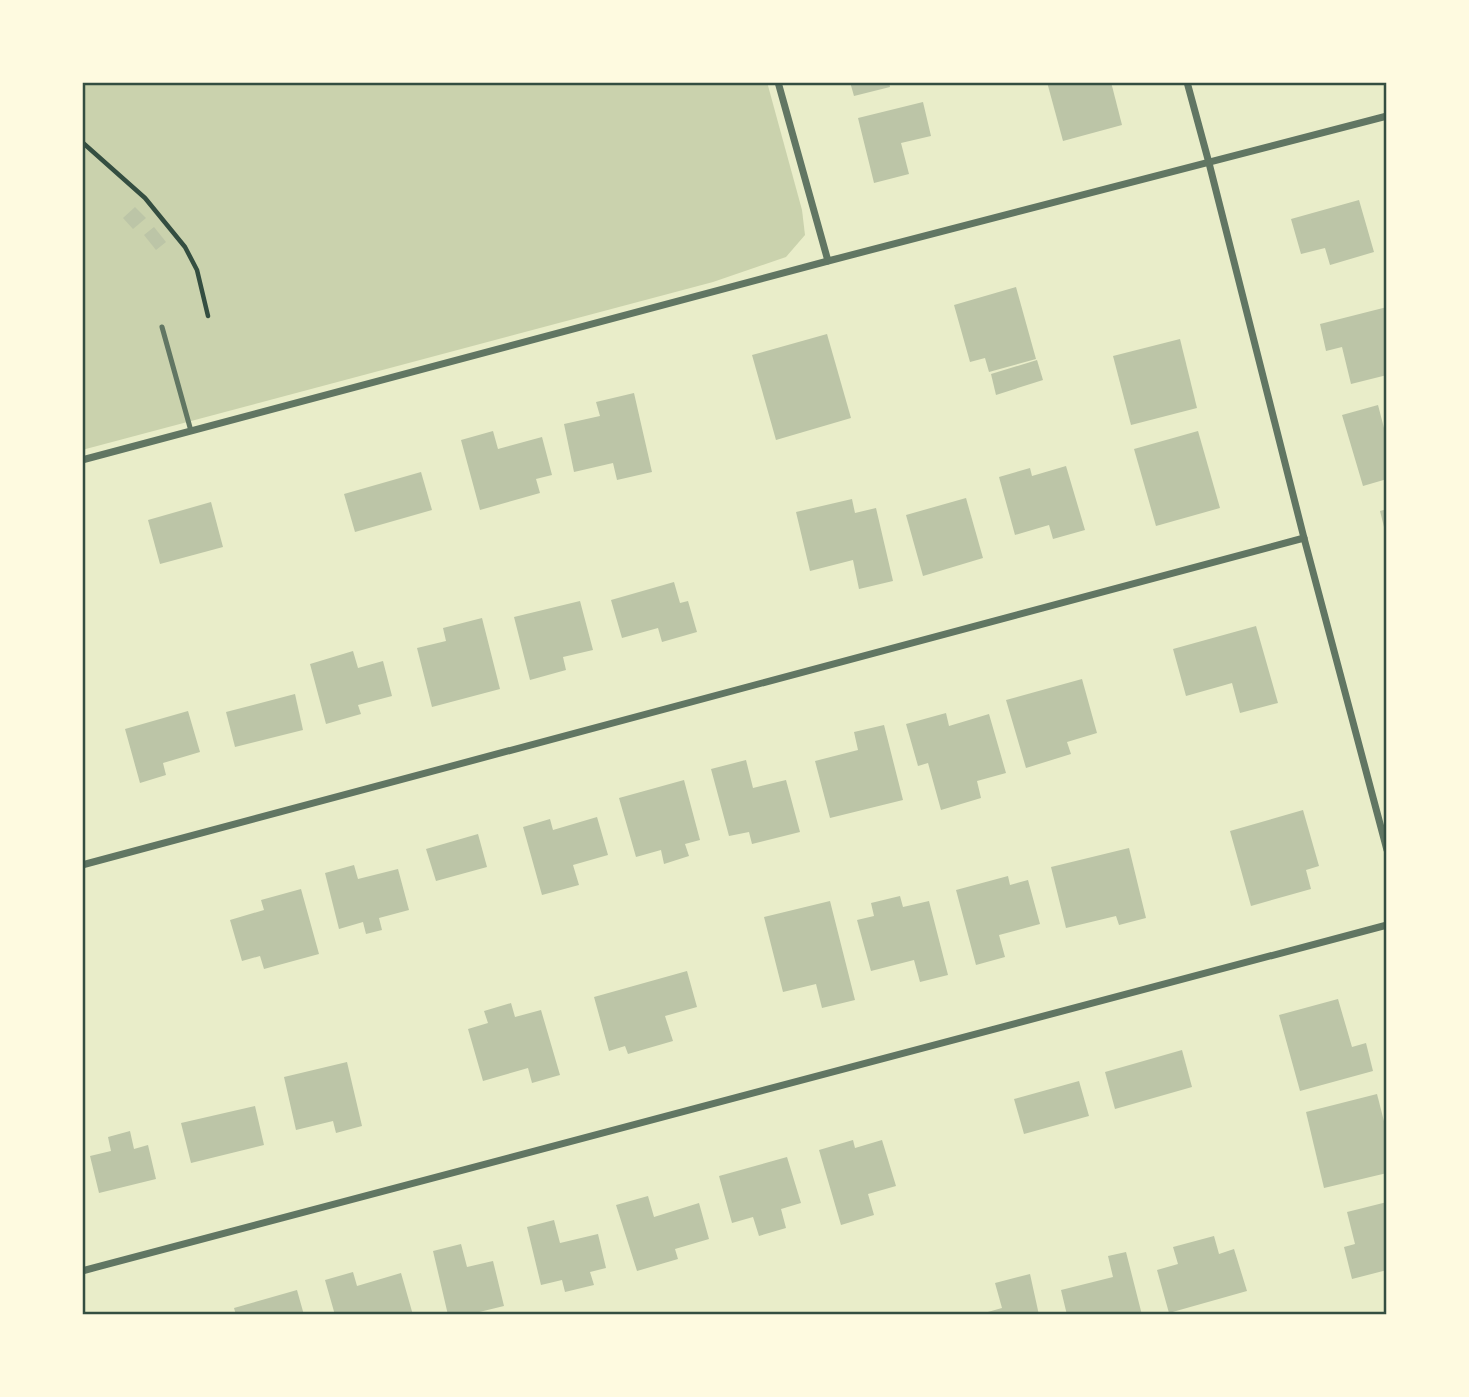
<svg xmlns="http://www.w3.org/2000/svg" width="1469" height="1397" font-family="Commissioner,sans-serif">
<style>
.green{fill:#cad2ad}
.building{fill:#bcc5a7}
.lines{fill:none;stroke-linecap:round;stroke-linejoin:round}
.path{stroke:#344e41;stroke-width:4.5}
.service{stroke:#617663;stroke-width:5}
.minor{stroke:#617663;stroke-width:7}
.neatline{fill:none;stroke:#344e41;stroke-width:2.5}
</style>
<rect width="100%" height="100%" fill="#e9edc9"/>
<polygon class="green" points="82,82 767,82 802,210 805,235 786,257 713,282 82,450"/>
<g class="building">
<polygon points="850,82 889,82 890,87 854,96"/>
<polygon points="1047,82 1111,82 1122,125 1063,141"/>
<polygon points="923,102 931,136 901,143 909,174 874,183 858,118"/>
<polygon points="1359,200 1374,252 1330,265 1325,248 1301,254 1291,219"/>
<polygon points="135,207 146,218 133,229 123,218"/>
<polygon points="154,227 166,242 156,250 144,235"/>
<polygon points="1016,287 1036,359 989,372 985,358 970,362 954,305"/>
<polygon points="1387,307 1387,375 1351,384 1342,347 1326,351 1320,324"/>
<polygon points="827,334 851,418 776,440 752,355"/>
<polygon points="1180,339 1197,408 1131,425 1113,356"/>
<polygon points="1037,360 1043,380 996,395 991,374"/>
<polygon points="634,393 652,472 617,480 613,463 574,472 564,424 600,416 596,402"/>
<polygon points="1378,405 1384,428 1387,427 1387,479 1363,486 1342,415"/>
<polygon points="493,431 498,449 542,437 552,475 536,479 540,493 480,510 461,440"/>
<polygon points="1198,431 1220,508 1156,526 1134,449"/>
<polygon points="1066,466 1085,530 1053,539 1049,525 1015,535 999,477 1030,468 1032,476"/>
<polygon points="421,472 432,510 355,532 344,494"/>
<polygon points="966,498 983,558 923,576 906,515"/>
<polygon points="852,499 855,513 876,508 893,581 859,589 853,560 810,571 796,512"/>
<polygon points="211,502 223,547 160,564 148,520"/>
<polygon points="1387,509 1387,535 1386,535 1380,511"/>
<polygon points="674,582 680,603 688,601 697,632 662,642 658,628 622,638 611,600"/>
<polygon points="580,601 593,650 563,657 566,670 530,680 514,617"/>
<polygon points="482,618 500,689 432,707 417,648 446,641 443,628"/>
<polygon points="1256,626 1278,703 1240,713 1232,683 1186,696 1173,649"/>
<polygon points="353,651 358,668 383,661 392,696 358,705 361,714 326,724 310,664"/>
<polygon points="1082,679 1097,733 1067,742 1071,754 1026,768 1006,700"/>
<polygon points="295,694 303,730 235,747 226,712"/>
<polygon points="188,711 200,752 163,763 166,775 140,783 125,729"/>
<polygon points="946,713 949,726 989,714 1006,773 977,781 981,798 941,810 928,763 918,766 906,724"/>
<polygon points="884,725 903,800 830,818 815,761 858,750 854,732"/>
<polygon points="746,760 753,788 786,780 800,832 752,844 749,832 729,836 711,769"/>
<polygon points="684,780 700,840 685,844 689,856 664,864 661,850 636,857 619,798"/>
<polygon points="1303,810 1319,866 1306,870 1311,889 1251,906 1230,831"/>
<polygon points="597,817 608,855 573,865 579,885 542,895 523,827 550,819 553,830"/>
<polygon points="478,834 487,867 436,881 426,849"/>
<polygon points="1129,848 1146,918 1119,925 1116,916 1066,928 1051,867"/>
<polygon points="354,865 358,879 398,869 409,910 379,918 382,930 366,934 363,922 339,929 325,873"/>
<polygon points="1008,876 1010,885 1028,880 1040,924 999,935 1005,957 976,965 956,890"/>
<polygon points="301,889 319,954 264,969 260,956 242,961 230,920 264,910 261,900"/>
<polygon points="900,896 903,907 929,901 948,975 920,982 914,960 871,971 857,920 874,916 871,903"/>
<polygon points="830,901 855,1000 822,1008 816,984 783,992 764,917"/>
<polygon points="687,971 697,1007 665,1016 673,1041 628,1054 625,1046 609,1051 594,997"/>
<polygon points="1338,999 1352,1047 1366,1043 1373,1071 1300,1091 1279,1015"/>
<polygon points="511,1003 515,1017 541,1010 560,1075 532,1083 528,1068 483,1081 468,1029 488,1023 484,1011"/>
<polygon points="1182,1050 1192,1087 1115,1109 1105,1072"/>
<polygon points="347,1062 362,1126 336,1133 333,1121 296,1130 284,1077"/>
<polygon points="1079,1081 1089,1116 1024,1134 1014,1099"/>
<polygon points="1377,1094 1387,1133 1387,1173 1324,1188 1306,1112"/>
<polygon points="255,1106 264,1145 191,1163 181,1123"/>
<polygon points="130,1131 134,1149 148,1145 156,1179 99,1193 90,1156 111,1151 108,1137"/>
<polygon points="853,1140 855,1148 882,1140 896,1186 868,1194 874,1215 841,1225 819,1150"/>
<polygon points="787,1157 801,1203 781,1209 786,1228 759,1236 753,1217 732,1223 719,1176"/>
<polygon points="648,1196 654,1217 699,1203 709,1239 675,1249 678,1259 637,1271 616,1205"/>
<polygon points="1387,1202 1387,1270 1352,1279 1344,1247 1355,1244 1347,1212"/>
<polygon points="554,1220 560,1243 598,1234 606,1268 590,1272 594,1285 565,1292 562,1280 541,1285 527,1227"/>
<polygon points="1214,1236 1219,1254 1234,1249 1247,1291 1169,1313 1157,1270 1178,1264 1173,1247"/>
<polygon points="461,1244 467,1267 493,1261 504,1306 467,1315 448,1315 433,1251"/>
<polygon points="1126,1252 1142,1315 1067,1315 1061,1290 1113,1277 1108,1256"/>
<polygon points="353,1272 357,1286 401,1273 413,1315 335,1315 325,1280"/>
<polygon points="1030,1274 1039,1315 977,1315 1002,1308 995,1283"/>
<polygon points="297,1290 304,1315 236,1315 234,1308"/>
</g>
<g class="lines">
<polyline class="path" points="82,142 145,198 185,247 197,270 208,316"/>
<polyline class="service" points="162,327 191,431"/>
<g class="minor">
<polyline points="778,82 828,261"/>
<polyline points="1187,82 1209,163 1304,538 1387,850"/>
<polyline points="82,460 828,261 1387,116"/>
<polyline points="82,865 1304,538"/>
<polyline points="82,1271 1387,925"/>
</g>
</g>
<rect width="1469" height="1397" fill="none" stroke="#fefae0" stroke-width="168"/>
<rect x="84" y="84" width="1301" height="1229" class="neatline"/>
</svg>
